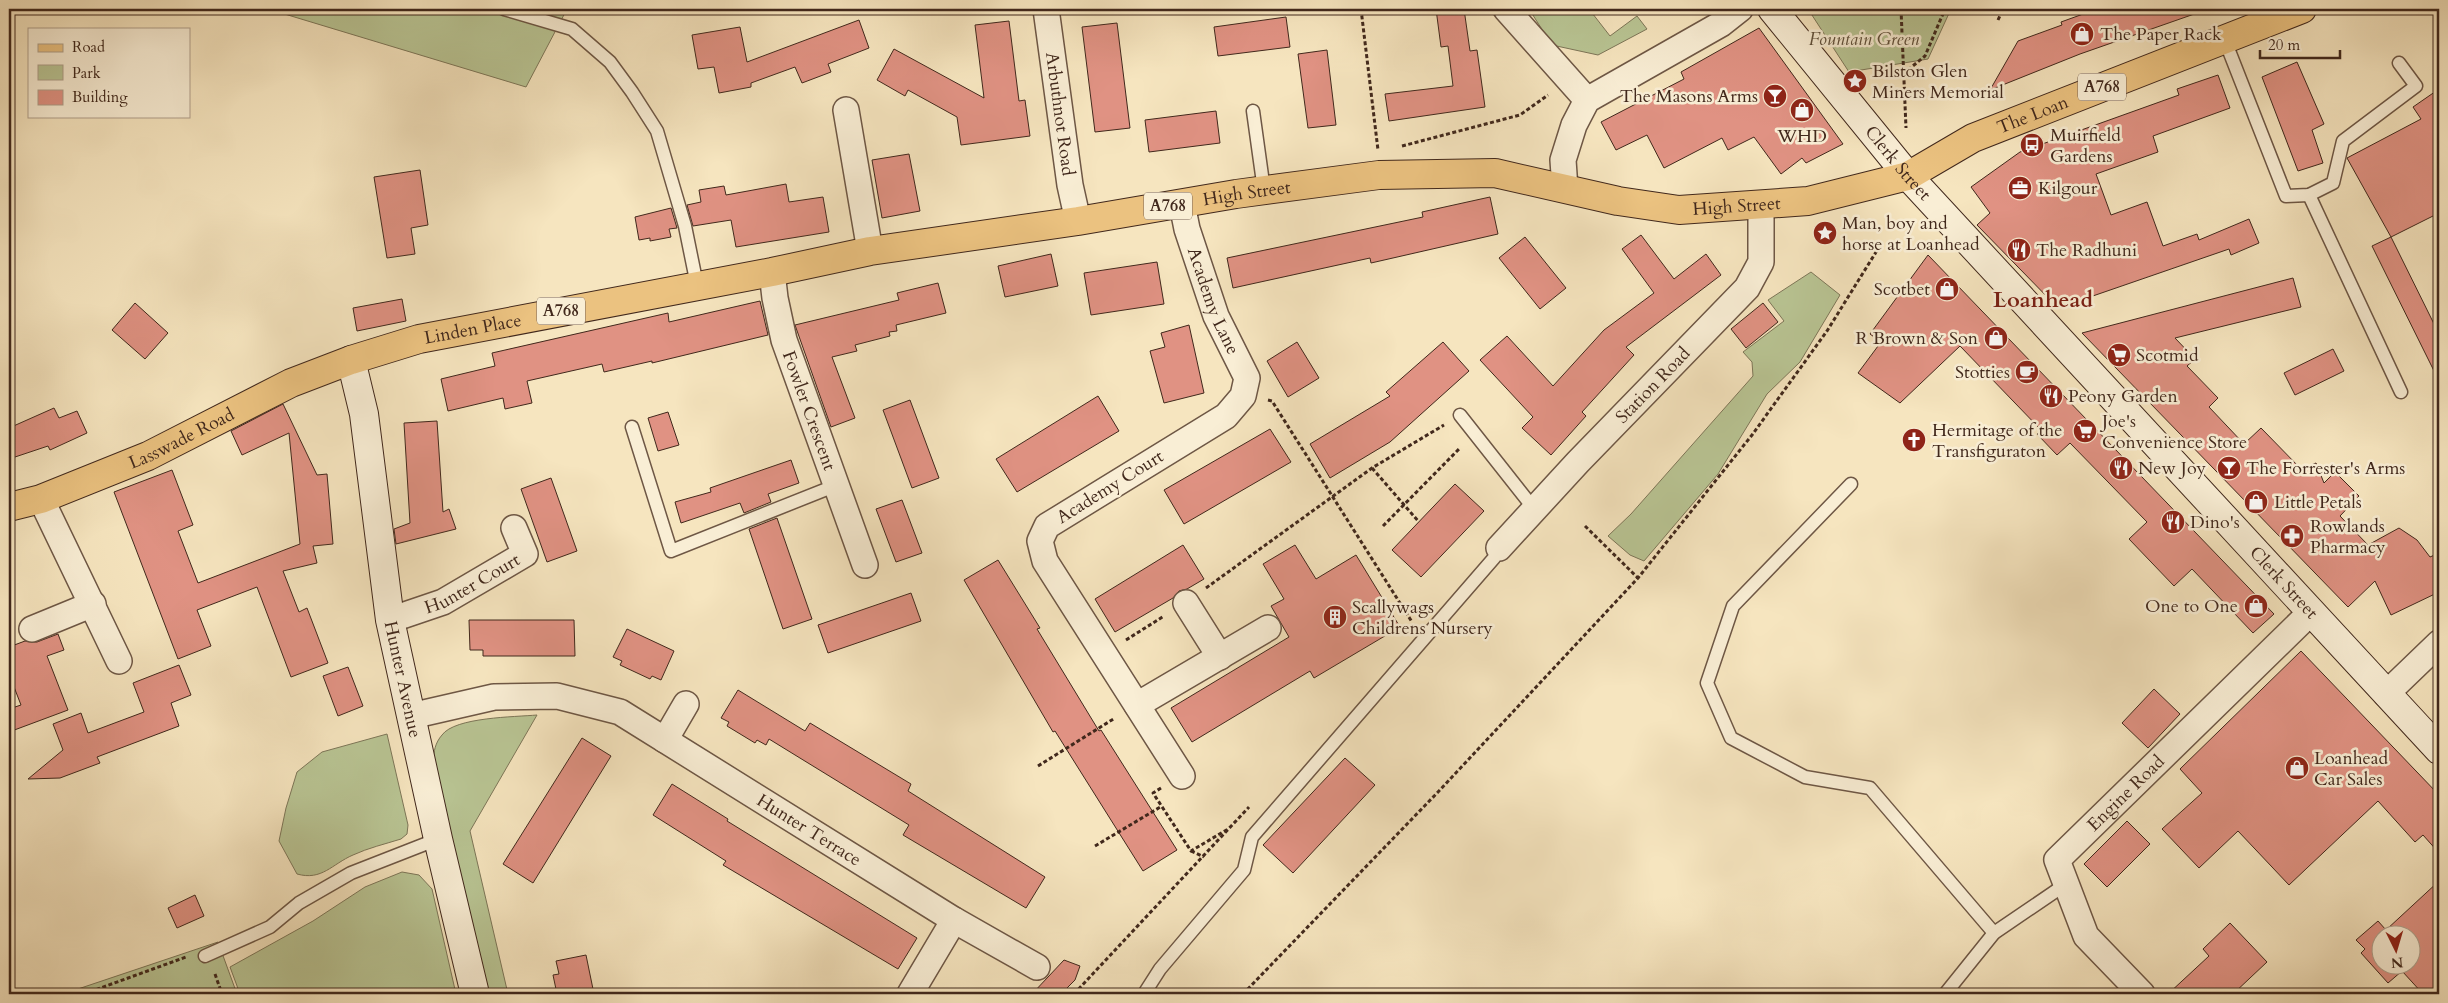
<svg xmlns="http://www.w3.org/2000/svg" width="2448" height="1003" font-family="Cardo,serif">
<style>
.green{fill:#b9c594;stroke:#7d7658}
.building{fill:#e09283;stroke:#41281c;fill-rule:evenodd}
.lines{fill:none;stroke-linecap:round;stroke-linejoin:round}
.lane-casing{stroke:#6e5745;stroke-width:15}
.street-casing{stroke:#6e5745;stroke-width:28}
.secondary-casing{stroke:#41281c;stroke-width:30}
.primary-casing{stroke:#41281c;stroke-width:30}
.path{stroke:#41281c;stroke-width:3;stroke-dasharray:4 2.5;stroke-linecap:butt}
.lane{stroke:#f9eed5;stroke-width:12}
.street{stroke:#f9eed5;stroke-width:25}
.secondary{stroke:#f9eed5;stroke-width:28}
.primary{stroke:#ebc280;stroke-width:28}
.labels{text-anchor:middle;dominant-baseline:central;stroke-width:5;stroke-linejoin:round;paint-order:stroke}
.shield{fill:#f9eed5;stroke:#786354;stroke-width:1}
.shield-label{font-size:16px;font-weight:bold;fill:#41281c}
.poi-label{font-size:18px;fill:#41281c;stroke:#f9eed5;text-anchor:start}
.park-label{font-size:18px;font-style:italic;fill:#5f4f3a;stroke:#f9eed5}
.street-label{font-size:18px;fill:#41281c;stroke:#f9eed5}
.district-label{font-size:22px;font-weight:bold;fill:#7a1f14;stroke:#f9eed5}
</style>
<rect width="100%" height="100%" fill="#f6e5bf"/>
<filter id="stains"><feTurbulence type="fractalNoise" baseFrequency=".004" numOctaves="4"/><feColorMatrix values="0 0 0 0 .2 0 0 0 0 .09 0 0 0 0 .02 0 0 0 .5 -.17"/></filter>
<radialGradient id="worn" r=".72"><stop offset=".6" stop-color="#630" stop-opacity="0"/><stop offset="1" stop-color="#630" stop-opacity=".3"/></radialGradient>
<g class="green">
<polygon points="268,9 567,9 526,87"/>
<polygon points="1529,9 1589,9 1610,36 1637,16 1647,29 1598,55 1552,45"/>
<polygon points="1808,9 1951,9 1928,59 1849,72"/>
<polygon points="1811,272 1840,295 1800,362 1767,394 1718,474 1644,561 1630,555 1608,536 1631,514 1753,376 1752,362 1743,352 1784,321 1768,300"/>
<path d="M537,715L470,831L508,994H488L433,761C434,751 435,743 442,735C455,717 515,717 537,715Z"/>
<path d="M387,734L408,825L407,834L401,839C385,844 368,848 353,855C332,864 322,881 297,874L279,841L286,808L297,772L322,752Z"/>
<polygon points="402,872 419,875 432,889 456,994 240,994 230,967 313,921 365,887"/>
<polygon points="218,942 237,994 63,994"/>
</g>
<g class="building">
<polygon points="1436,9 1464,9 1470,51 1477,50 1485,107 1389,121 1385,94 1453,86 1448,46 1441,47"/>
<polygon points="2097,9 2199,9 2200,12 2080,54 1990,90 2018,41 2062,25 2061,22"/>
<polygon points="1286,17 1290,47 1218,56 1214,27"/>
<polygon points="859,20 869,48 828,64 831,72 802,83 795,67 751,83 751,87 719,93 714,67 698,69 692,35 740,27 747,62"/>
<polygon points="1009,21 1019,101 1025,100 1030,136 961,145 957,117 908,90 905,96 877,80 894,49 984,98 975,25"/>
<polygon points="1117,23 1130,128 1095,132 1082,27"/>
<polygon points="1759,28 1843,144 1806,163 1802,158 1781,174 1754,137 1728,150 1722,138 1664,168 1647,135 1616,150 1601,122 1684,79 1681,72"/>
<polygon points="1327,50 1336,125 1308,128 1298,54"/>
<polygon points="2297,62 2324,124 2312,130 2323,163 2298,171 2262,77"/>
<polygon points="2218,75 2230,108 2153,136 2158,152 2096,174 2111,215 2147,202 2163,246 2197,234 2199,240 2249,219 2259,243 2231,255 2229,249 2058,308 1977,225 1990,213 1971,187 2020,152 2179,95 2177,89"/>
<polygon points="2439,89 2439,213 2391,237 2347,158 2421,119 2413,107"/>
<polygon points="1216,111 1220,143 1149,152 1145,120"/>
<polygon points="909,154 920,211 882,218 872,160"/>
<polygon points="420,170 428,225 411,228 415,254 387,258 374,177"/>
<polygon points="786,184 789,202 823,197 829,232 736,247 731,220 693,226 687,205 701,202 699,190 724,186 726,195"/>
<polygon points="1490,197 1498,234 1371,263 1370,258 1233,288 1227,258 1423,217 1422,212"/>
<polygon points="671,208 677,228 669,229 671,237 650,241 650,238 639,240 635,217"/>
<polygon points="1641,235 1674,279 1706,254 1721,275 1626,347 1634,355 1582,412 1586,416 1551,455 1522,428 1533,417 1480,360 1507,336 1553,386 1604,330 1654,293 1622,249"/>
<polygon points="1525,237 1566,288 1540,309 1499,258"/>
<polygon points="2391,237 2439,334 2439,381 2372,246"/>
<polygon points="1051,254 1058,286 1005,297 998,266"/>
<polygon points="1928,255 2274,614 2253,633 2192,569 2174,586 2129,539 2147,522 2070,443 2057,455 2037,434 2041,430 1960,346 1900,403 1858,373 1881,342 1870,334"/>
<polygon points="1157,262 1164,304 1091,315 1084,273"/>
<polygon points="2293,278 2301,307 2175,338 2195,359 2187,366 2218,398 2209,407 2244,444 2261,428 2301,469 2316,463 2324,483 2335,472 2359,496 2340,516 2368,545 2399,528 2417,540 2430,557 2439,553 2439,592 2391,615 2375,581 2348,607 2082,333"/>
<polygon points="938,283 946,313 896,325 897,331 889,332 890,336 855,345 857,351 832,357 855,418 831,427 795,325 899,300 897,293"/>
<polygon points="402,299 406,321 357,331 353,308"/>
<polygon points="760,301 768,335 652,363 652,361 604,372 602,364 527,381 532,403 505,409 503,398 448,411 441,379 495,366 492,353 668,313 669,322"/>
<polygon points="135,303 168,333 145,359 112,330"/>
<polygon points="1763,303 1778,322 1746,348 1731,329"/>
<polygon points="1189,325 1204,393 1164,403 1150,351 1165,347 1161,333"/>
<polygon points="1297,342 1319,378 1288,397 1267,361"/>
<polygon points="1443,342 1469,371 1390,442 1330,478 1310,444 1390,396 1386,392"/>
<polygon points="2333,349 2344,371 2295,395 2284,373"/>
<polygon points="1098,396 1119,431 1017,492 996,459"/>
<polygon points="910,400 939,478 912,488 883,410"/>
<polygon points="283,404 317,475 327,474 333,544 313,546 317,563 283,571 299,612 307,608 328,663 291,677 257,587 197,610 211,646 178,659 114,492 172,470 193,525 178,531 198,583 300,544 289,433 242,455 231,431"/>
<polygon points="54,408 59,418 77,411 87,433 50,450 48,446 9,459 9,428"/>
<polygon points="668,412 679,445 658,451 648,418"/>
<polygon points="437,421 443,512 449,509 456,529 396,544 394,529 410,523 404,423"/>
<polygon points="1270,429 1291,462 1184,524 1164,490"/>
<polygon points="791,460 799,483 768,494 771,502 744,513 740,503 681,523 675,502 711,492 710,488"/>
<polygon points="551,478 577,551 547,562 521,489"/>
<polygon points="1455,484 1484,511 1421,577 1392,550"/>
<polygon points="902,500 922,553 896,562 876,509"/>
<polygon points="777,518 812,619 783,629 749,529"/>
<polygon points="1183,545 1204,579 1187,589 1179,591 1173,598 1115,632 1095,599"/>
<polygon points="1295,545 1316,579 1356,555 1400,627 1314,678 1310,671 1192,742 1171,708 1289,637 1271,606 1284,599 1263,564"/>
<polygon points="998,560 1040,628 1037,629 1099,731 1101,730 1177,850 1143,871 1055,731 1053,732 964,580"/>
<polygon points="911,593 921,621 828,653 818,625"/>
<polygon points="469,620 574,620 575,656 483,656 483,650 470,650"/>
<polygon points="627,629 674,651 661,680 652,676 650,679 620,665 622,661 613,657"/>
<polygon points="58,634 64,650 47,656 68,710 9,732 9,709 21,705 9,674 9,647 25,641 37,642"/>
<polygon points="2301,651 2439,795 2439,853 2423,835 2415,842 2378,801 2289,885 2238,831 2199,868 2162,829 2202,793 2180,769"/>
<polygon points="179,665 191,695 171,703 179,726 97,757 100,763 60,778 28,779 63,750 53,724 81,713 88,733 144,712 133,683"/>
<polygon points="348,667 363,706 338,716 323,676"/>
<polygon points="2154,689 2180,714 2148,748 2122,723"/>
<polygon points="738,690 805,731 810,723 911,784 908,791 1045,877 1026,908 903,835 909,825 769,739 766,745 757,740 755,743 727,726 729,722 721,718"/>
<polygon points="582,738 611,756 533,883 503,864"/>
<polygon points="1345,758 1375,785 1293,873 1263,845"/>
<polygon points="672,784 728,819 727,821 917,938 898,969 723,865 726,861 653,815"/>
<polygon points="2127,821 2150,844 2107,887 2084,864"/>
<path d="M2439,881V994H2423L2402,971L2388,983L2361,953L2365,949L2356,940L2378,921L2386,930ZM2380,936H2410V966H2380Z"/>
<polygon points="195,895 204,916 177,928 168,908"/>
<polygon points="2230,923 2267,962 2233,994 2168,994 2209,956 2203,949"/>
<polygon points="586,955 594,994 557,994 553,975 559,974 556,961"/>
<polygon points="1064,960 1080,966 1075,980 1061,994 1032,994"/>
</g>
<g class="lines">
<g class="lane-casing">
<g id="lane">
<polyline points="504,9 572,29 610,62 632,92 657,131 685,226 697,285"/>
<polyline points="2224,38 2286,196 2309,195 2333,183 2343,141 2416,86 2399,63"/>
<polyline points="1253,111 1264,190"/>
<polyline points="2309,195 2401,392"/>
<polyline points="1460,415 1535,510"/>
<polyline points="632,427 671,551 837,485"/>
<polyline points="1851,484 1733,606 1707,683 1731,738 1805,777 1870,788 1994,933"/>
<polyline points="205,956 270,927 299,903 351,873 438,839"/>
<polyline points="1144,994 1160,969 1244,870 1252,837 1494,558 1499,548"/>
<polyline points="1945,994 1994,933 2066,884"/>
</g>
</g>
<g class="street-casing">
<g id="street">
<path id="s1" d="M1046,9L1070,185L1078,221"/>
<polyline points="1506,9 1587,100"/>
<polyline points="846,110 870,251"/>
<polyline points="1565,189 1563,160 1574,125 1587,100 1721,24 1740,9"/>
<path id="s2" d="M1182,204L1187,229L1216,316L1247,378L1243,396L1226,416L1047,526L1040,541L1045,561L1182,776"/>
<path id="s3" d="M772,272L775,298L784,340L865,565"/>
<polyline points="41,499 119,661"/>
<path id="s4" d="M1499,548L1578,462L1747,288L1761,262V205"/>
<polyline points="1186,603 1220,657"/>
<path id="s5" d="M390,620L443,602L525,554L514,528"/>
<polyline points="32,629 93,604"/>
<polyline points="2386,694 2439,643"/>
<polyline points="1137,705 1268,628"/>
<path id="s6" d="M411,716L494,697L557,696L620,712L954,920L1037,967"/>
<polyline points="665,740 686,704"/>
<polyline points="910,994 954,920"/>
<path id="s7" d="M2142,994L2086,936L2057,860L2310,613"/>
</g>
</g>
<g class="secondary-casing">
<g id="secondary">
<path id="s8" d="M1772,9L1908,176L2439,750"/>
<path id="s9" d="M351,360L364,414L390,620L438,839L475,994"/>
</g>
</g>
<g class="primary-casing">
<g id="primary">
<path id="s10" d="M9,507L41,499L148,456L291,383L351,360L419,339L772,272L870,251L1078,221L1236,194L1379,175L1495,173L1618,201L1679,210L1808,201L1908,176L1973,138L2302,9"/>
</g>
</g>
<g class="path">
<polyline points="1361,9 1378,150"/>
<polyline points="1901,9 1906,128"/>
<polyline points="1998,20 2003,9"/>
<polyline points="1903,74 1925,56 1945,9"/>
<polyline points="1402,146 1520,115 1548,95"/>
<polyline points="1268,400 1272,401 1412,622"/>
<polyline points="1372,468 1419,522"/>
<polyline points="1383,526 1460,448"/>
<polyline points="1585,526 1638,578"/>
<polyline points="1206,588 1372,468 1444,425"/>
<polyline points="1126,640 1164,616"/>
<polyline points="1038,766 1115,718"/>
<polyline points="1161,788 1153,793 1191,851 1228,829"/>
<polyline points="1095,846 1162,806"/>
<polyline points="1191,851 1204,857"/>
<polyline points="215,974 222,994"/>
<polyline points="84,994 186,957"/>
<polyline points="1074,994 1249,807"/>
<polyline points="1243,994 1438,792 1638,578 1752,435 1827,331 1881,244"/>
</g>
<use href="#lane" class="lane"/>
<use href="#street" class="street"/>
<use href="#secondary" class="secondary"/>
<use href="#primary" class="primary"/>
</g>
<defs>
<g id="shop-disc" transform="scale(1.25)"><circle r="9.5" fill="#8f2418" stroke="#f9eed5"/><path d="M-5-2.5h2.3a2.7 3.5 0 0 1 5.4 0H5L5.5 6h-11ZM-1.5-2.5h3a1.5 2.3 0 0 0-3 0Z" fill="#fff"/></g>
<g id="sight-disc" transform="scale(1.25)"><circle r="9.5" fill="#8f2418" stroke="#f9eed5"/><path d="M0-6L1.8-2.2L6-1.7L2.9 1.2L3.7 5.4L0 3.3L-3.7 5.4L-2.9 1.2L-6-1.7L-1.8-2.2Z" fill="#fff"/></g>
<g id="bar-disc" transform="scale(1.25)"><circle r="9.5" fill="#8f2418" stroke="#f9eed5"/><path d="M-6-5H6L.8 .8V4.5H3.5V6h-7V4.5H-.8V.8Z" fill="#fff"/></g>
<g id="bus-disc" transform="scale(1.25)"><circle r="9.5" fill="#8f2418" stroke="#f9eed5"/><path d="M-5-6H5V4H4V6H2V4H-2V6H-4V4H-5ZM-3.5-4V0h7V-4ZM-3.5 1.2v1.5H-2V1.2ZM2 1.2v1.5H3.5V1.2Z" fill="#fff"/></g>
<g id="office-disc" transform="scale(1.25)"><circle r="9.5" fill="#8f2418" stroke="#f9eed5"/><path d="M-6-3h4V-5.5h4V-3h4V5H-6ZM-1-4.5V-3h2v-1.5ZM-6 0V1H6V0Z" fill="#fff"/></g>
<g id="restaurant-disc" transform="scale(1.25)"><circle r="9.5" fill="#8f2418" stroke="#f9eed5"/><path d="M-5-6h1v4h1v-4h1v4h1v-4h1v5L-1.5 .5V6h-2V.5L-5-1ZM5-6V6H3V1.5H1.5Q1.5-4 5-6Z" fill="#fff"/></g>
<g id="supermarket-disc" transform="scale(1.25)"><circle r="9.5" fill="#8f2418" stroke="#f9eed5"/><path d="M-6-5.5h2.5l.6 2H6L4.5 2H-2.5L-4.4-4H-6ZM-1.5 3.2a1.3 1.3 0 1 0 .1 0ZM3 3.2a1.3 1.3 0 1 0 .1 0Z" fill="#fff"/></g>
<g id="cafe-disc" transform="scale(1.25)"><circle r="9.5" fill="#8f2418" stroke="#f9eed5"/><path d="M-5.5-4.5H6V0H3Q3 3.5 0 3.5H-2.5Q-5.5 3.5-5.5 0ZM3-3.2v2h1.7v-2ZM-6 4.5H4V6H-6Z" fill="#fff"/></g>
<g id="church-disc" transform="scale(1.25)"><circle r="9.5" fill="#8f2418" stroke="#f9eed5"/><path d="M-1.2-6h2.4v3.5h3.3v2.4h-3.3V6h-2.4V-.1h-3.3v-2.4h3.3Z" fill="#fff"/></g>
<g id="pharmacy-disc" transform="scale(1.25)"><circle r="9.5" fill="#8f2418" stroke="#f9eed5"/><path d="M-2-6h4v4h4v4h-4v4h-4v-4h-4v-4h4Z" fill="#fff"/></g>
<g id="building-disc" transform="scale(1.25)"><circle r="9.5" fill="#8f2418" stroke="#f9eed5"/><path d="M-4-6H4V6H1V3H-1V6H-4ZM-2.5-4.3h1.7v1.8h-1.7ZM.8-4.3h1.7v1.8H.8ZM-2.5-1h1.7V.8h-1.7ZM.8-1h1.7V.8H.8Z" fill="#fff"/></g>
</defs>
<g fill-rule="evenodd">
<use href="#shop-disc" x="2082" y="34"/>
<use href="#sight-disc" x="1855" y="81"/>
<use href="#bar-disc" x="1775" y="96"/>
<use href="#shop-disc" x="1802" y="110"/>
<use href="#bus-disc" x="2032" y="145"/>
<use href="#office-disc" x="2020" y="188"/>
<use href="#sight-disc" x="1825" y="233"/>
<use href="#restaurant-disc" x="2019" y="250"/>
<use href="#shop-disc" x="1947" y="289"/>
<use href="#shop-disc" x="1996" y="338"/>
<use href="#supermarket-disc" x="2119" y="355"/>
<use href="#cafe-disc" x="2027" y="372"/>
<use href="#restaurant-disc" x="2051" y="396"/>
<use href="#supermarket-disc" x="2085" y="431"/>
<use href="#church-disc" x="1914" y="440"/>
<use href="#restaurant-disc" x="2121" y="468"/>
<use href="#bar-disc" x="2229" y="468"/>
<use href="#shop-disc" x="2256" y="502"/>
<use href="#restaurant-disc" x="2173" y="522"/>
<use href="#pharmacy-disc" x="2292" y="536"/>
<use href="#shop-disc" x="2256" y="606"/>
<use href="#building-disc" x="1335" y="617"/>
<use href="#shop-disc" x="2297" y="768"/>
</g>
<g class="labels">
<g class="shield">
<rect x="2078" y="73.5" width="48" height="27" rx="4"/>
<rect x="1144" y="192.5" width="48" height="27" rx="4"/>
<rect x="537" y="297.5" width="48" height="27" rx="4"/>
</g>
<g class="shield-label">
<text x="2102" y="87">A768</text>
<text x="1168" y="206">A768</text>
<text x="561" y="311">A768</text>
</g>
<g class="poi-label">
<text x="2100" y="34">The Paper Rack</text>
<text x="1872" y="71">Bilston Glen<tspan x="1872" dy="21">Miners Memorial</tspan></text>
<text x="1758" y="96" text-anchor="end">The Masons Arms</text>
<text x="2050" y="135">Muirfield<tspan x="2050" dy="21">Gardens</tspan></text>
<text x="1802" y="136" text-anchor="middle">WHD</text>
<text x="2038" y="188">Kilgour</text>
<text x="1842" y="223">Man, boy and<tspan x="1842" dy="21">horse at Loanhead</tspan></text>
<text x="2036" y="250">The Radhuni</text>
<text x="1930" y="289" text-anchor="end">Scotbet</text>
<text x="1978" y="338" text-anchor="end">R Brown &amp; Son</text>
<text x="2136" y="355">Scotmid</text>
<text x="2010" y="372" text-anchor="end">Stotties</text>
<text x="2068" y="396">Peony Garden</text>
<text x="2102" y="421">Joe's<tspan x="2102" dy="21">Convenience Store</tspan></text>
<text x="1932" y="430">Hermitage of the<tspan x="1932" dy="21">Transfiguraton</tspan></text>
<text x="2138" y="468">New Joy</text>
<text x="2246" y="468">The Forrester's Arms</text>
<text x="2274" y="502">Little Petals</text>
<text x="2190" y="522">Dino's</text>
<text x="2310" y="526">Rowlands<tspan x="2310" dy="21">Pharmacy</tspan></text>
<text x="2238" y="606" text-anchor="end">One to One</text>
<text x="1352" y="607">Scallywags<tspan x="1352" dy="21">Childrens Nursery</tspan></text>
<text x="2314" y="758">Loanhead<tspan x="2314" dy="21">Car Sales</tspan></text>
</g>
<g class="park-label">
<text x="1864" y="39">Fountain Green</text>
</g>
<g class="street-label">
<text stroke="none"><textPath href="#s10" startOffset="2094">The Loan</textPath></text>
<text stroke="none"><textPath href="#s1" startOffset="106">Arbuthnot Road</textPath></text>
<text stroke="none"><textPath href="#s8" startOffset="199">Clerk Street</textPath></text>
<text stroke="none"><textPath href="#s10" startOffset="1285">High Street</textPath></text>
<text stroke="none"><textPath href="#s10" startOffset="1780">High Street</textPath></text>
<text stroke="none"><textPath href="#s2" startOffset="102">Academy Lane</textPath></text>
<text stroke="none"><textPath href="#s10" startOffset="499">Linden Place</textPath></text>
<text stroke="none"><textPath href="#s4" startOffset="224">Station Road</textPath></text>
<text stroke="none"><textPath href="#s3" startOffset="144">Fowler Crescent</textPath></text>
<text stroke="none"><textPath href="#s10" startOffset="186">Lasswade Road</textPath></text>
<text transform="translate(1110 487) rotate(-32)">Academy Court</text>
<text stroke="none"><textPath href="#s5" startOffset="90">Hunter Court</textPath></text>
<text stroke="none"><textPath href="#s8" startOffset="769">Clerk Street</textPath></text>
<text stroke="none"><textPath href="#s9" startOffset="324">Hunter Avenue</textPath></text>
<text stroke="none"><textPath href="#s7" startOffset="258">Engine Road</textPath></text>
<text stroke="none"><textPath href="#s6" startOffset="436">Hunter Terrace</textPath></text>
</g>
<g class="district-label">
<text x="2043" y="300">Loanhead</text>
</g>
</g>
<rect width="2448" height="1003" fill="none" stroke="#f6e5bf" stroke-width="30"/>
<rect x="10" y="10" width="2428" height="983" fill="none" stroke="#41281c" stroke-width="2.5"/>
<rect x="15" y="15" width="2418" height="973" fill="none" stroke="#41281c"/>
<rect x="28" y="28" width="162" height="90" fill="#f9eed5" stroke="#af9f8b"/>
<rect x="38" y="44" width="25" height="8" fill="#ebc280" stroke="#af9f8b"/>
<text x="72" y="52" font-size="15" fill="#41281c">Road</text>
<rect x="38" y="65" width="25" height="15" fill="#b9c594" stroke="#af9f8b"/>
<text x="72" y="78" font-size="15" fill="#41281c">Park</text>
<rect x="38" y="90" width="25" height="15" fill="#e09283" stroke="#af9f8b"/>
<text x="72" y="102" font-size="15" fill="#41281c">Building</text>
<g transform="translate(2396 950) rotate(175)"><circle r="24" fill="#f9eed5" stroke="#af9f8b"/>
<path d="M0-4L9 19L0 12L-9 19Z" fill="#8f2418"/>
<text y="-8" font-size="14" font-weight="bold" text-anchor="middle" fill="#41281c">N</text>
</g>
<path d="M2260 50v8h80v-8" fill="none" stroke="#41281c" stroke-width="2.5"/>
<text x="2268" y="50" font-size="15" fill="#41281c" stroke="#f9eed5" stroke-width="4" paint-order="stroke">20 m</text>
<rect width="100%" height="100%" filter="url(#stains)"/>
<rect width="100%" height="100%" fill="url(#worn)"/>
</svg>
